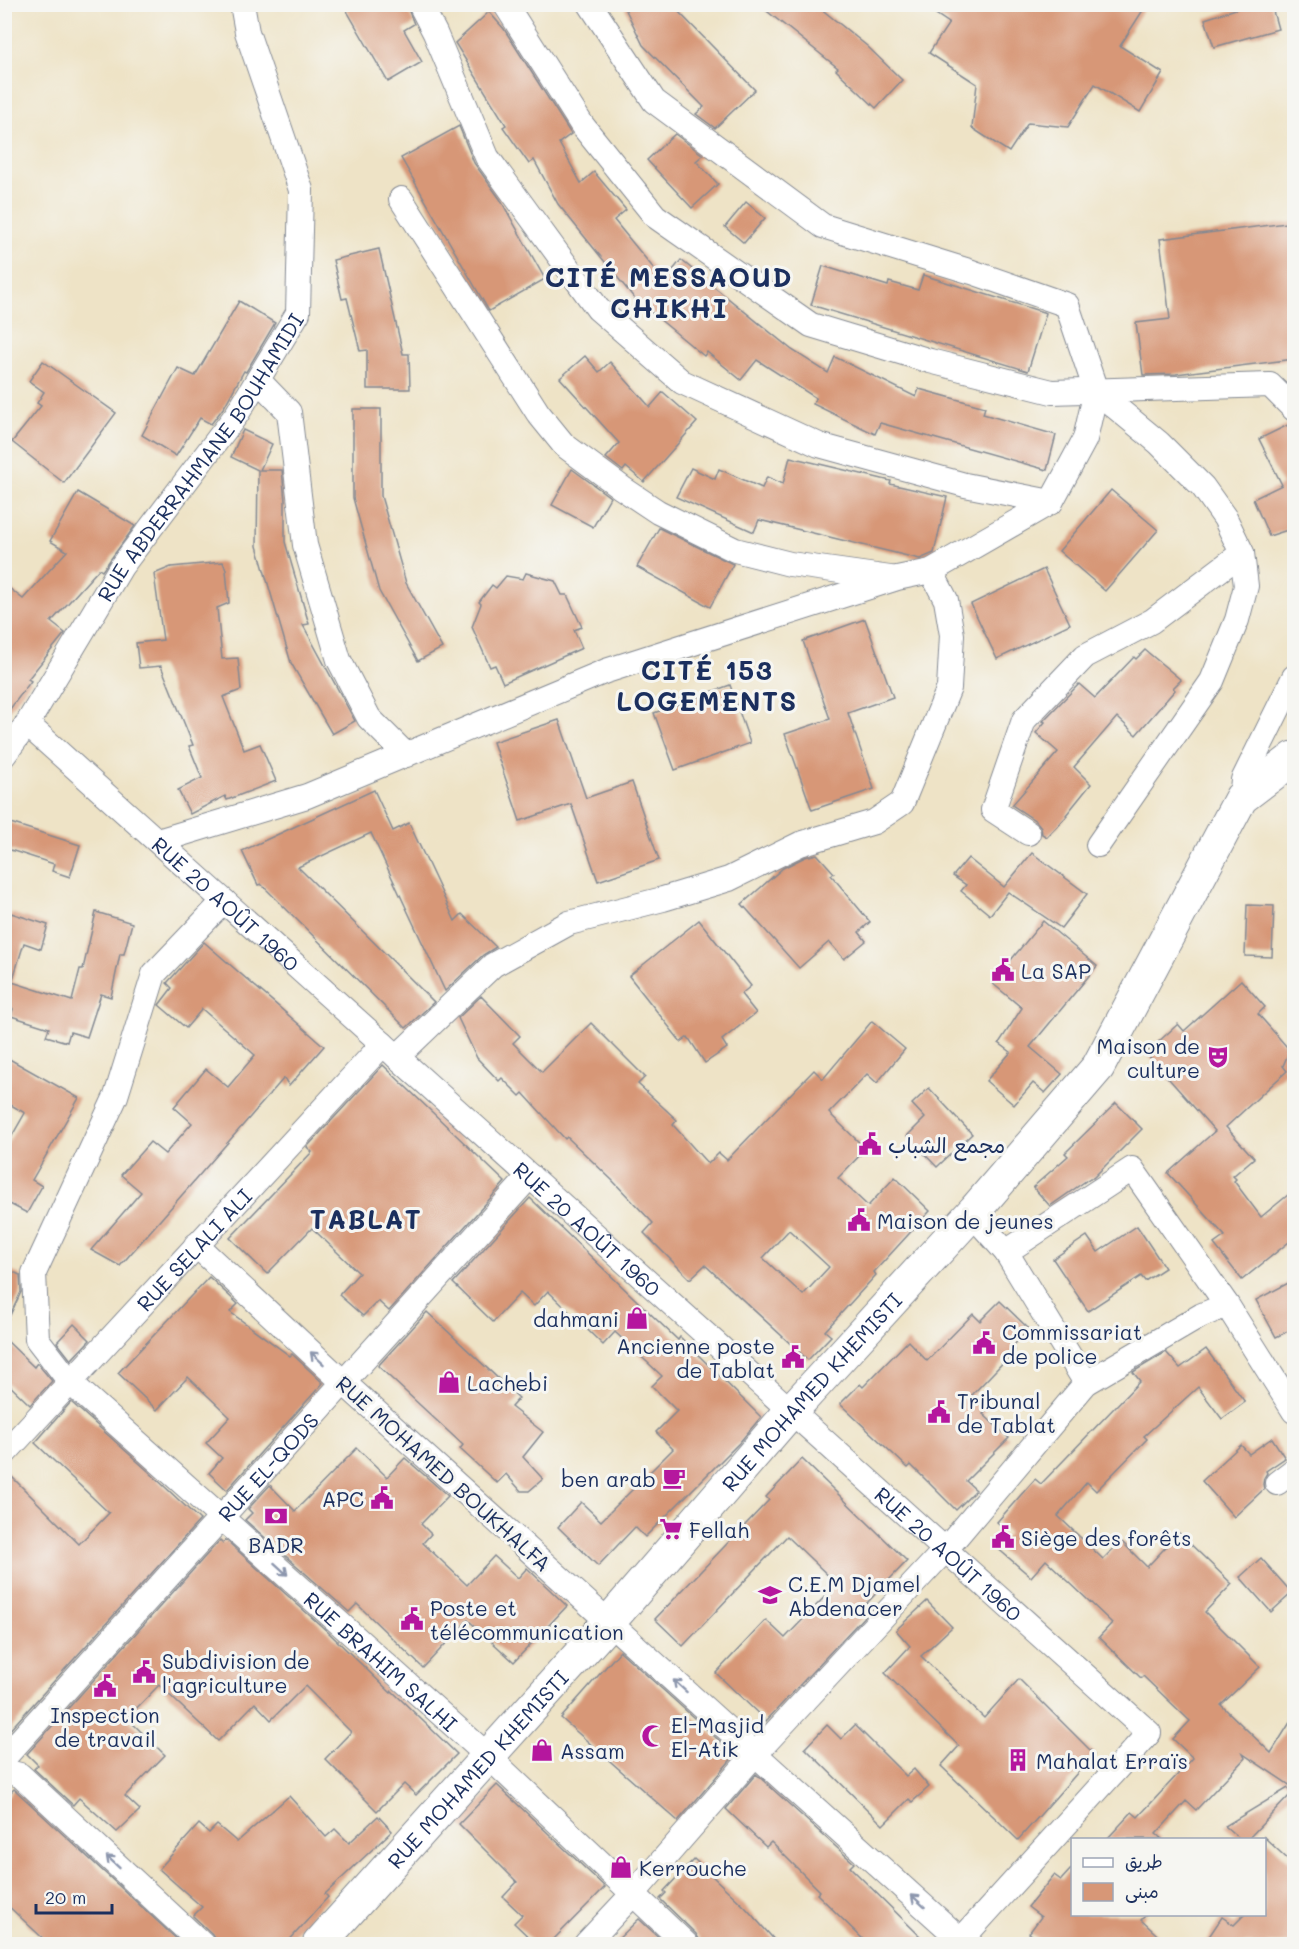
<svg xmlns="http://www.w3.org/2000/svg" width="1299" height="1949" font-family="Mali,'Playpen Sans Arabic',sans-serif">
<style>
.building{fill:#d79777;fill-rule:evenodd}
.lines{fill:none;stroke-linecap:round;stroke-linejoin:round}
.street-casing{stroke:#848992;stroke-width:26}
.secondary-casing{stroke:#848992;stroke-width:35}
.street{stroke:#fff;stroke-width:24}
.secondary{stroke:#fff;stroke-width:33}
.oneway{stroke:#8d97ae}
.labels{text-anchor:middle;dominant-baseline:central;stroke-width:6;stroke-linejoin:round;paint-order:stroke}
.street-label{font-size:21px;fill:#1b2f5e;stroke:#f6f6f2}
.poi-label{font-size:21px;fill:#1b2f5e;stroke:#f6f6f2;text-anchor:start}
.district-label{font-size:27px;font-weight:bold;letter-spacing:1.5px;fill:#1b2f5e;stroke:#f6f6f2}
</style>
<rect width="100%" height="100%" fill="#f6f6f2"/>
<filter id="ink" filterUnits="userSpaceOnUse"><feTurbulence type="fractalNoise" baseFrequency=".0167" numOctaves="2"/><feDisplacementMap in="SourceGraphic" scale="12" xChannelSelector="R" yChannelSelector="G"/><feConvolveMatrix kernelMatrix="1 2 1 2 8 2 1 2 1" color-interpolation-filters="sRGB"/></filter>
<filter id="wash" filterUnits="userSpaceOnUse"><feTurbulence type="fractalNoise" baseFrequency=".008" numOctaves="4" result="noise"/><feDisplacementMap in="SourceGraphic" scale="24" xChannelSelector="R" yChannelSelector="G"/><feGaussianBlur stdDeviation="1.35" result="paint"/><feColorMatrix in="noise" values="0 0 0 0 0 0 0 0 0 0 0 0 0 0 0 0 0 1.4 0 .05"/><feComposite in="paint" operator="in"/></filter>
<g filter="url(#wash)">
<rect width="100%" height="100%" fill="#eee3c6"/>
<g id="blocks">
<g class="building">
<polygon points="343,4 406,4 414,24 404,30 422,62 388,82"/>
<polygon points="623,4 671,4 755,90 715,128 696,114 704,107 643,45"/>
<polygon points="758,4 815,4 867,46 902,80 876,108 836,70 838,68"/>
<polygon points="921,4 1147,4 1120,46 1163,73 1140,112 1095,84 1068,127 1028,123 1009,152 972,128 977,84 929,53 949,23"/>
<polygon points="1251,4 1271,4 1278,29 1214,47 1205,19"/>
<polygon points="489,12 504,29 571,134 559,143 581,183 594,172 626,210 614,220 664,281 681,260 792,350 828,373 835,357 916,397 919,389 985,407 983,414 1056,435 1047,470 880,423 875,434 813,404 816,398 757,360 741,380 707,352 704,356 635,299 558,204 534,160 529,164 503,127 506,125 455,43"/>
<polygon points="459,126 474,163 500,199 545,279 489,311 401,158"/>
<polygon points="675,134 703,155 696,161 718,184 692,208 647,160"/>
<polygon points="746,202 765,218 744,243 725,227"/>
<polygon points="1294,222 1294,359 1176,374 1143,375 1136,323 1170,319 1160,239"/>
<polygon points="379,249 403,354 409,354 410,389 367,389 367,350 360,351 347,298 342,299 333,260"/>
<polygon points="823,266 888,286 889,282 918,290 923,275 1046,313 1028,371 811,305"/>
<polygon points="239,301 275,323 246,372 244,371 224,407 211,424 200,418 176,456 142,435 178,368 195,376"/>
<polygon points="585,356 599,372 610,362 650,407 663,392 697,422 644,482 626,467 623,471 606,458 619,443 560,378"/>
<polygon points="43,361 116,413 64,483 12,442 41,406 37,403 44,392 29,381"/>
<polygon points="353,409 381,409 381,496 406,583 442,648 418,661 379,591 353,498"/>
<polygon points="1292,423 1294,423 1294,528 1269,536 1253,499 1282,485 1259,439"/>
<polygon points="243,430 272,444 260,470 282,470 285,501 285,542 309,624 303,625 355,721 332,734 291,663 257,546 258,470 231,457"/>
<polygon points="790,457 891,481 890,484 947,497 934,553 920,559 759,520 754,532 676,497 691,468 715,479 719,469 762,488 767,477 783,484"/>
<polygon points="572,469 610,497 593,527 552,505"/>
<polygon points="1111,490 1158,530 1105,591 1059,551"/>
<polygon points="78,492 135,526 102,571 99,569 51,622 65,633 28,679 31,681 4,717 4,584 23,599 67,551 50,541"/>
<polygon points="659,528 733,564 710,607 637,567"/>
<polygon points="223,562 226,570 229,603 217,608 222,659 238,658 241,690 223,697 244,750 260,744 276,781 227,800 225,796 190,814 178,790 202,778 189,746 193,745 161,666 139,668 136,643 163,640 154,574 171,567"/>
<polygon points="1044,569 1070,624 997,659 971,604"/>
<polygon points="526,573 555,581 562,595 567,595 582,627 574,630 582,648 503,683 495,665 490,667 472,627 481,604 479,602 492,585 496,588 506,576 523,579"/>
<polygon points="865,619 893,697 848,713 874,789 812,810 785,734 830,719 803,641"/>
<polygon points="1145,650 1181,680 1173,688 1175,690 1136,735 1117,717 1074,767 1091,784 1066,815 1067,816 1047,837 1042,834 1041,827 1036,821 1012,805 1058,752 1036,733 1045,722 1043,721 1079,684 1095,698 1134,657 1136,659"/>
<polygon points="730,685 750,743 675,770 654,713"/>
<polygon points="559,720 586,798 632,782 659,860 598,881 571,804 520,821 493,742"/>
<polygon points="374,790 393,831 409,823 455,921 462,914 496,947 483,955 445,991 371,833 298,867 434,1002 406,1028 261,884 258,885 242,851"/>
<polygon points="4,821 80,845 70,877 52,871 54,864 4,848"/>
<polygon points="1032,853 1087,894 1061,928 1008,892 990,915 961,891 966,885 953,876 968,858 1004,887"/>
<polygon points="817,854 834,873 831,875 870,922 859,932 866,941 844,959 829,942 799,968 742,904 783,868 805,857"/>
<polygon points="1247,905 1274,906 1272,957 1245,956"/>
<polygon points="96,912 132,923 124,954 120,954 111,997 101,994 87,1037 70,1032 67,1042 46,1036 49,1028 11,1016 13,1009 4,1006 4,933 11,913 48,925 41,949 24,943 12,982 72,1001 80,969 83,969"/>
<polygon points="699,920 751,986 741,994 756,1013 722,1040 727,1048 705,1063 688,1037 681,1042 629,976"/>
<polygon points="1043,921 1097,966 1030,1047 1062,1074 1045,1093 1033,1083 1014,1105 986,1081 1011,1052 999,1043 1022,1008 992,983"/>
<polygon points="204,942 324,1046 289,1086 284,1078 120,1266 91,1250 141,1192 121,1175 150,1142 165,1154 192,1123 174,1107 206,1069 228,1087 255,1055 202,1009 186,1028 159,1005 172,988 167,983"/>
<polygon points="1241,980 1265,1007 1258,1014 1287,1047 1288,1054 1283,1066 1287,1071 1226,1127 1254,1158 1233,1176 1236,1179 1234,1181 1261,1217 1294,1190 1294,1238 1242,1280 1214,1244 1225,1236 1168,1173 1215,1131 1146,1053 1178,1024 1184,1031"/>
<path d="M481,996L520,1036L513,1043L542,1072L591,1023L645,1077L638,1084L677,1120L673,1125L708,1164L719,1153L727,1160L814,1070L823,1079L872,1021L905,1049L877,1083L867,1074L829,1113L866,1149L838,1178L868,1206L895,1177L930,1211L874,1272L876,1275L825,1331L831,1336L808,1360L705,1265L690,1279L644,1233L653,1223L612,1180L567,1137L565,1139L523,1093L520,1096L502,1078L499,1081L477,1058L458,1018ZM789,1230L829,1267L803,1295L763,1258Z"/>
<polygon points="4,1056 79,1098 32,1180 42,1186 27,1213 4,1201 4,1150 25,1113 4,1101"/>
<polygon points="383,1065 505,1182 389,1311 378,1301 363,1316 339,1295 359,1273 312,1228 267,1274 230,1238 312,1152 307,1147"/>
<polygon points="929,1088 972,1134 937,1167 907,1136 925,1118 912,1104"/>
<polygon points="1116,1103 1142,1129 1093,1178 1090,1178 1050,1206 1033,1187 1068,1156 1065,1153"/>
<polygon points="530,1198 658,1321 678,1340 680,1337 761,1417 739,1443 645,1537 635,1527 598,1566 558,1527 581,1502 601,1521 673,1449 656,1432 677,1411 652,1386 662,1376 615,1332 603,1345 548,1291 534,1306 520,1293 493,1322 453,1283"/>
<polygon points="1137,1226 1165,1268 1145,1281 1141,1276 1088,1311 1053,1259 1087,1236 1098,1252"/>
<polygon points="4,1268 20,1275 21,1292 4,1328"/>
<polygon points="209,1277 238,1304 230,1312 290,1356 292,1354 323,1383 227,1490 209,1473 222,1458 206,1443 230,1417 188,1377 157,1410 118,1373"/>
<polygon points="1294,1280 1294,1328 1276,1337 1256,1300"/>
<polygon points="1000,1301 1029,1329 1012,1347 1015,1350 972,1395 987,1410 983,1414 1009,1438 966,1481 976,1490 956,1510 911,1465 908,1468 840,1404 860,1384 863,1387 908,1341 927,1361 973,1314 980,1321"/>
<polygon points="427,1312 519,1398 511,1407 543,1432 523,1457 543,1479 529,1491 521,1491 506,1474 497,1483 460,1449 463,1445 378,1366"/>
<polygon points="74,1324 90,1340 71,1360 57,1342"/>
<polygon points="4,1338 34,1367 37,1363 52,1381 30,1405 4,1380"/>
<polygon points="1206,1349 1245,1402 1222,1419 1198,1387 1144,1436 1147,1439 1096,1491 1087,1482 1058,1516 1103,1559 1121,1541 1147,1567 1179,1533 1232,1584 1205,1612 1260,1667 1221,1705 1271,1753 1294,1716 1294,1788 1243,1754 1245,1758 1196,1810 1186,1801 1156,1834 1162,1839 1107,1839 1132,1812 1138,1817 1193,1758 1173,1739 1190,1721 1143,1676 1141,1678 1099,1637 1112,1623 1046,1560 1031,1577 996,1547 1009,1533 997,1522 1035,1479 1041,1484 1140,1381 1133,1372 1166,1352 1180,1368"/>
<polygon points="71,1402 147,1470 200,1520 7,1733 4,1731 4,1469 79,1544 109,1513 35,1443"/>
<polygon points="1272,1438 1285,1458 1266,1471 1267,1473 1264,1478 1263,1484 1264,1489 1234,1517 1202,1481 1241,1445 1249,1454"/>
<polygon points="357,1448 387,1477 405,1458 448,1496 421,1524 431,1534 423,1543 467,1585 494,1556 518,1578 527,1568 567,1606 514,1662 468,1620 423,1668 357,1604 349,1612 245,1520 252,1513 248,1509 270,1485 295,1511"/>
<polygon points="802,1459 907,1561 867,1603 872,1608 766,1721 716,1673 766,1620 785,1638 837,1584 787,1536 683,1646 655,1619 769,1500 766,1497"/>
<polygon points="220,1540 223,1543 226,1540 329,1633 391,1693 392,1691 457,1754 416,1795 404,1784 377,1811 325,1759 351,1732 305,1686 271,1720 255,1703 218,1741 159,1685 127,1718 165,1755 125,1796 140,1810 117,1832 79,1798 73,1805 34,1769 38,1765 27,1754"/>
<polygon points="1261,1558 1292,1593 1271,1612 1240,1577"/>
<polygon points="927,1601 952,1627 921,1656 984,1718 1019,1679 1094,1754 1018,1840 941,1766 959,1746 885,1673 910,1646 896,1630"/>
<polygon points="620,1651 735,1755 678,1821 561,1718"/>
<polygon points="827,1725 841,1739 855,1725 906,1776 914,1769 929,1787 912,1802 909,1799 883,1825 805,1748"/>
<polygon points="756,1774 846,1856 854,1863 850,1867 928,1944 868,1944 817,1894 820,1891 771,1842 766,1847 726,1809"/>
<polygon points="497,1785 605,1887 549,1944 536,1944 514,1923 522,1915 503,1897 517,1882 459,1824"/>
<polygon points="1288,1788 1292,1793 1248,1839 1240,1839 1225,1826"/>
<polygon points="14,1789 182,1944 49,1944 4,1902 4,1799"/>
<polygon points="289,1796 326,1837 335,1829 349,1843 378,1816 392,1831 325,1894 328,1897 286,1944 216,1944 212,1934 193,1916 202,1907 159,1869 199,1824 209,1833 217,1825 237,1842"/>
<polygon points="1264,1837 1294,1865 1294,1944 1204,1944 1222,1917 1234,1925 1245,1914 1264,1914"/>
<polygon points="694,1859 745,1907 778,1944 700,1944 699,1939 696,1934 660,1899 666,1893 664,1891"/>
<polygon points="1072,1868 1072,1914 1147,1914 1141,1920 1167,1944 1135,1944 1126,1936 1119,1944 1044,1944 1029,1933 1041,1917 1028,1907 1054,1875 1061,1880"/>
<polygon points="639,1919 666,1944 613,1944"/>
</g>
</g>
</g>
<g filter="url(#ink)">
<use href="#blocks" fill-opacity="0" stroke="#848992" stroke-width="1.5"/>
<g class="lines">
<g class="street-casing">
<g id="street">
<polyline points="505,4 582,125 655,216 811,325 930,361 1052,392 1270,385 1294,409"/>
<polyline points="590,4 654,101 823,226 972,272 1067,305 1096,391 1085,439 1051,502"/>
<polyline points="401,199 538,413 564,445 622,488 658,512 735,550 790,564 890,578"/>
<polyline points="258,380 289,412 305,545 339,660 369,718 406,755"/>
<polyline points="1096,391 1159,443 1203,487 1225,518 1242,553 1246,586 1237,620 1212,681 1098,845"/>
<path id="s1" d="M27,724L1149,1733L961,1940L343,1382L196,1245"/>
<path id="s2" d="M4,755L27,724L121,567L237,414L298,313L301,190L247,32L242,4"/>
<polyline points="1241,798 1243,780 1294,677"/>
<polyline points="1028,833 993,810 1024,720 1085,656 1152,621 1242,553"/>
<polyline points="158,841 307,796 606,671 897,578 931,571 1051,502 965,485 819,445 682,382 598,309 487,157 435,33 420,4"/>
<path id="s3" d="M224,901L154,974L116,1096L34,1273L37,1339L71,1383L488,1756L686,1944"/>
<polyline points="397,1057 493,965 569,923 663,899 729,879 800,844 874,822 902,803 949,688 952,635 946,600 931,571"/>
<polyline points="975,1210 981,1224 1006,1252"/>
<polyline points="1086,1383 1006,1252 1132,1169 1227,1305"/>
<path id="s4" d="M4,1454L383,1044"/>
<polyline points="1277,1483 1294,1470"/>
<path id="s5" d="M4,1758L530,1176"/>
<polyline points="4,1771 20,1775 202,1944"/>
<polyline points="586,1944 633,1894 756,1753 946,1549 1086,1383 1202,1315 1227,1305 1294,1411"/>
</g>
</g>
<g class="secondary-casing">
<g id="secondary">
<path id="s6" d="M319,1944L609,1622L791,1411L975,1210L1098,1067L1241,798L1294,758"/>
</g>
</g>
<use href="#street" class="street"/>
<use href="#secondary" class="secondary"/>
</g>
<defs><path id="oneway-shaft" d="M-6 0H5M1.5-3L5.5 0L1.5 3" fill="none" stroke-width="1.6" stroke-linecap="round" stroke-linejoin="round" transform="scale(1.5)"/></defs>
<g class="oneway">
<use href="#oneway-shaft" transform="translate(317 1358) rotate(-137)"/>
<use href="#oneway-shaft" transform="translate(281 1569) rotate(42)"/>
<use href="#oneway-shaft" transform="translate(680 1686) rotate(-138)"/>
<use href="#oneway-shaft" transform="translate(113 1862) rotate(-137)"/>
<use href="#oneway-shaft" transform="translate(918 1901) rotate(-138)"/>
</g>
</g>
<defs>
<g id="civic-bare" transform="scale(1.8)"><path d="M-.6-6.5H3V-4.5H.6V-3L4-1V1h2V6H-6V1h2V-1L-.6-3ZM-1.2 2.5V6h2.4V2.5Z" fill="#b5179e" stroke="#f6f6f2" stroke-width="2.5" paint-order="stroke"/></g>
<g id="theatre-bare" transform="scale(1.8)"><path d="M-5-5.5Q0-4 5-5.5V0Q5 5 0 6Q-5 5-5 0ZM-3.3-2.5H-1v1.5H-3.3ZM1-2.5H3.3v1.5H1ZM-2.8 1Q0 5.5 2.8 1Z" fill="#b5179e" stroke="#f6f6f2" stroke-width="2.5" paint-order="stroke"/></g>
<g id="shop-bare" transform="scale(1.8)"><path d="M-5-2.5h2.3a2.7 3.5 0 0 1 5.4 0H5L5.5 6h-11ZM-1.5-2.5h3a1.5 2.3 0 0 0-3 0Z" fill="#b5179e" stroke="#f6f6f2" stroke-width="2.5" paint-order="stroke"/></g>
<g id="cafe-bare" transform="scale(1.8)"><path d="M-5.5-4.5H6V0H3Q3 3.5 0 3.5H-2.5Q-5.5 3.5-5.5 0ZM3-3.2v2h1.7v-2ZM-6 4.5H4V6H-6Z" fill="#b5179e" stroke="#f6f6f2" stroke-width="2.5" paint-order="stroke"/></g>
<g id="bank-bare" transform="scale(1.8)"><path d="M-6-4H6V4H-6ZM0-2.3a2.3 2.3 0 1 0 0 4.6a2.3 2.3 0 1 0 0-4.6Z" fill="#b5179e" stroke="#f6f6f2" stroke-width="2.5" paint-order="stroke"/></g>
<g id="supermarket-bare" transform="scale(1.8)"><path d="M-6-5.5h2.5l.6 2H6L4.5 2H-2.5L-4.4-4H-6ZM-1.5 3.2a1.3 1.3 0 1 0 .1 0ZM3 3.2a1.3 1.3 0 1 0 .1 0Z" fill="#b5179e" stroke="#f6f6f2" stroke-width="2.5" paint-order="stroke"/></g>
<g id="school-bare" transform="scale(1.8)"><path d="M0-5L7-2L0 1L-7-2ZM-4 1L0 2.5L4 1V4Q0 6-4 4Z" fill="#b5179e" stroke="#f6f6f2" stroke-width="2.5" paint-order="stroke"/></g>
<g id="mosque-bare" transform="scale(1.8)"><path d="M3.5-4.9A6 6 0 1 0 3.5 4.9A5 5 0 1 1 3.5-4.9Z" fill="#b5179e" stroke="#f6f6f2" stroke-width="2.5" paint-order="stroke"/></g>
<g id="building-bare" transform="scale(1.8)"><path d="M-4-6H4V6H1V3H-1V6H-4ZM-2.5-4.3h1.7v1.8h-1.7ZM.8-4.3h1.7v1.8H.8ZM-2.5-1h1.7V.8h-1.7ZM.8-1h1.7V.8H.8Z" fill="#b5179e" stroke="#f6f6f2" stroke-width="2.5" paint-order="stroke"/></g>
</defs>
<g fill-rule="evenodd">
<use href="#civic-bare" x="1003" y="970"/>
<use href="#theatre-bare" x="1218" y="1057"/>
<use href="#civic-bare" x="870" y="1144"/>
<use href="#civic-bare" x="859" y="1220"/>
<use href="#shop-bare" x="637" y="1318"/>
<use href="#civic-bare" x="984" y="1343"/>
<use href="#civic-bare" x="793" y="1357"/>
<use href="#shop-bare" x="449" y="1382"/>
<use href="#civic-bare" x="939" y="1412"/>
<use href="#cafe-bare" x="674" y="1478"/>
<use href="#civic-bare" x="382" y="1498"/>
<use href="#bank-bare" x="276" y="1516"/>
<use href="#supermarket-bare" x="671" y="1529"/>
<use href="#civic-bare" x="1003" y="1537"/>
<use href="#school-bare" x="770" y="1595"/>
<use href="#civic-bare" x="412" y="1619"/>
<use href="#civic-bare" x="144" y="1672"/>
<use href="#civic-bare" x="105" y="1686"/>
<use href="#mosque-bare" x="653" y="1736"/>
<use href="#shop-bare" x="542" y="1750"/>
<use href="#building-bare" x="1018" y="1760"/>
<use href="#shop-bare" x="621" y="1867"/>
</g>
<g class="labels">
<g class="street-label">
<text stroke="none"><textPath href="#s2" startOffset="357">RUE ABDERRAHMANE BOUHAMIDI</textPath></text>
<text stroke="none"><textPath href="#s1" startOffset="268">RUE 20 AOÛT 1960</textPath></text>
<text stroke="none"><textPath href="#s1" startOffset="754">RUE 20 AOÛT 1960</textPath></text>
<text stroke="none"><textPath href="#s4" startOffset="279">RUE SELALI ALI</textPath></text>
<text stroke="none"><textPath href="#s6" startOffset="740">RUE MOHAMED KHEMISTI</textPath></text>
<text stroke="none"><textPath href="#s5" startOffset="393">RUE EL-QODS</textPath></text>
<text transform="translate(444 1473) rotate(42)">RUE MOHAMED BOUKHALFA</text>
<text stroke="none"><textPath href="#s1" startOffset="1240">RUE 20 AOÛT 1960</textPath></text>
<text stroke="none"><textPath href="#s3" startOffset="962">RUE BRAHIM SALHI</textPath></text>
<text stroke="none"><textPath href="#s6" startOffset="236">RUE MOHAMED KHEMISTI</textPath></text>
</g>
<g class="poi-label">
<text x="1021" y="970">La SAP</text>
<text x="1200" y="1045" text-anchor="end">Maison de<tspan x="1200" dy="24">culture</tspan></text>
<text x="888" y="1144">مجمع الشباب</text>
<text x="877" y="1220">Maison de jeunes</text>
<text x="619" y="1318" text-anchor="end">dahmani</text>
<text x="1002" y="1331">Commissariat<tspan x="1002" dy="24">de police</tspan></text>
<text x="775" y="1345" text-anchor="end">Ancienne poste<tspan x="775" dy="24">de Tablat</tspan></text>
<text x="467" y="1382">Lachebi</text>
<text x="957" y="1400">Tribunal<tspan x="957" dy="24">de Tablat</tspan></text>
<text x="656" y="1478" text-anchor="end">ben arab</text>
<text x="364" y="1498" text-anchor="end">APC</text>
<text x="689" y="1529">Fellah</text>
<text x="1021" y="1537">Siège des forêts</text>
<text x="276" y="1544" text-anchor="middle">BADR</text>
<text x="788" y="1583">C.E.M Djamel<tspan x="788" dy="24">Abdenacer</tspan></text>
<text x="430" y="1607">Poste et<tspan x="430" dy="24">télécommunication</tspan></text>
<text x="162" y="1660">Subdivision de<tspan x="162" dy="24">l'agriculture</tspan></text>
<text x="105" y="1714" text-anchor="middle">Inspection<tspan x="105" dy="24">de travail</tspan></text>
<text x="671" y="1724">El-Masjid<tspan x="671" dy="24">El-Atik</tspan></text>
<text x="560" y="1750">Assam</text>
<text x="1036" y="1760">Mahalat Erraïs</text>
<text x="639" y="1867">Kerrouche</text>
</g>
<g class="district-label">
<text x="669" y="276">CITÉ MESSAOUD<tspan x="669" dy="31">CHIKHI</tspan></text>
<text x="707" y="669">CITÉ 153<tspan x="707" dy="31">LOGEMENTS</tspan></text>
<text x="366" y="1218">TABLAT</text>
</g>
</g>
<rect width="1299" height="1949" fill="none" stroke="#f6f6f2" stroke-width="24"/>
<rect x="1071" y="1838" width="195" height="78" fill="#f6f6f2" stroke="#9ea6b7" stroke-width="1.5"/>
<rect x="1083" y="1858" width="30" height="9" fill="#ffffff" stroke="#9ea6b7" stroke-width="1.5"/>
<text x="1125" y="1868" font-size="18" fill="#1b2f5e">طريق</text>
<rect x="1083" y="1883" width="30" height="18" fill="#d79777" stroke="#9ea6b7" stroke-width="1.5"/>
<text x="1125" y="1898" font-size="18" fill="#1b2f5e">مبنى</text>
<path d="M36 1904v9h76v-9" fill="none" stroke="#1b2f5e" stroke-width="3"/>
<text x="45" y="1904" font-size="18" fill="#1b2f5e" stroke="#f6f6f2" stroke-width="4.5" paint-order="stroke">20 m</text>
</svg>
